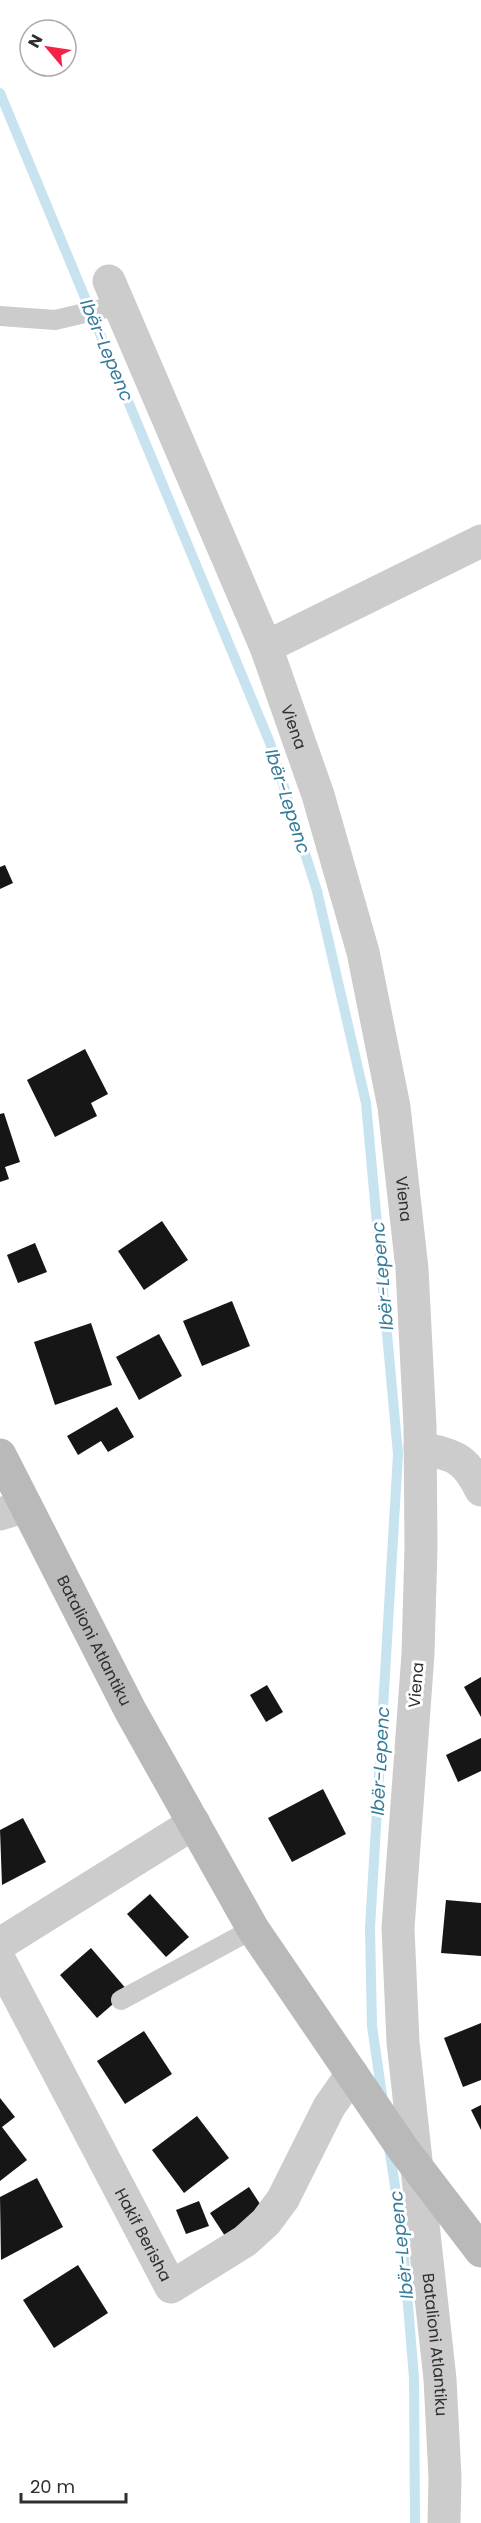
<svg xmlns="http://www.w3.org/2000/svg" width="481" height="2523" font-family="Poppins,sans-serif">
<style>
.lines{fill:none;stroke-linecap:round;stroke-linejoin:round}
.stream{stroke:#c6e3ef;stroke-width:10}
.building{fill:#161616}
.lane{stroke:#ccc;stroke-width:20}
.street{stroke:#ccc;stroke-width:33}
.secondary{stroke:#b9b9b9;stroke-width:33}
.labels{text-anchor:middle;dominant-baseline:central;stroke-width:6;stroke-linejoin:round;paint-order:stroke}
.street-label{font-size:16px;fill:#2f2f2f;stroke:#fff}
.water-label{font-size:18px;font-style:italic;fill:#357b9a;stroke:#fff}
</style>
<rect width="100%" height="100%" fill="#fff"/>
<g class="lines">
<g class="stream">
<polyline points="0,93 270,743 317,891 366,1103 398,1454 370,1928 372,2026 383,2102"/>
<polyline points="389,2147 402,2232 414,2378 415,2523"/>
</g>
</g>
<g class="building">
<polygon points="5,865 13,883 0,889 0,867"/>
<polygon points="85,1049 108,1094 91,1103 97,1116 55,1137 27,1080"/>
<polygon points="4,1113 20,1162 5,1167 9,1179 0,1182 0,1114"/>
<polygon points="162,1221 188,1260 144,1290 118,1251"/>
<polygon points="35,1243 47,1272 18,1283 7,1255"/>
<polygon points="232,1301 250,1346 202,1366 183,1321"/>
<polygon points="91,1323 112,1385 55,1405 34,1342"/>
<polygon points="159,1334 182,1376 139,1400 116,1357"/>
<polygon points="117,1407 134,1437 108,1452 101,1441 78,1455 67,1436"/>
<polygon points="481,1677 481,1717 464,1687"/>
<polygon points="267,1685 283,1712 266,1722 250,1695"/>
<polygon points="481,1738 481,1771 458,1782 446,1755"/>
<polygon points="323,1789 346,1834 292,1862 268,1818"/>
<polygon points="23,1818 46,1862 2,1885 0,1830"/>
<polygon points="150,1894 189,1937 166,1957 127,1914"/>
<polygon points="446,1900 481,1903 481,1956 441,1953"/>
<polygon points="91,1948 128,1991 97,2018 60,1975"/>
<polygon points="481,2023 481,2080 463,2087 444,2038"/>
<polygon points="144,2031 172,2074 125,2104 97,2061"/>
<polygon points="0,2098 15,2117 2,2127 27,2160 0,2181"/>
<polygon points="481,2105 481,2130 471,2110"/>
<polygon points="197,2116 229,2158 184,2193 152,2150"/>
<polygon points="37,2178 63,2227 1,2260 0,2197"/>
<polygon points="249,2187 264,2210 225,2236 210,2213"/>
<polygon points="199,2201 209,2226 186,2234 176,2210"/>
<polygon points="78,2265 108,2313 54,2348 23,2300"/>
</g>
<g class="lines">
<g class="lane">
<polyline points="0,316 55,320 119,305"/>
<polyline points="121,2000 253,1929"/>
</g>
<g class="street">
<path id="s1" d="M109,281L266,647L318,795L363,952L394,1107L412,1269L420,1426L421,1547L418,1654L398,1928L403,2042L440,2379L445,2477L444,2523"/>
<polyline points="266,647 481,541"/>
<path d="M420,1448C454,1455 465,1457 481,1490"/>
<polyline points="0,1514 26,1506"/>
<polyline points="0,1944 194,1823"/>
<path id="s2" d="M0,1961L171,2287L245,2241L266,2222L283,2199L329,2107L352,2074"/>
</g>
<path class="secondary" id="s3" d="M0,1455L130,1710L253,1929L403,2149L481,2251"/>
</g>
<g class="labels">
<g class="street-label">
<text stroke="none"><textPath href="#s1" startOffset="483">Viena</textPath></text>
<text stroke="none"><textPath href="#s1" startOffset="969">Viena</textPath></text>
<text stroke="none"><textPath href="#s3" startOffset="208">Batalioni Atlantiku</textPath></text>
<text transform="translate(416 1685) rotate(-85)">Viena</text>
<text stroke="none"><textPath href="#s2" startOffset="309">Hakif Berisha</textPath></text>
<text stroke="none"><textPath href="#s1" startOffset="2118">Batalioni Atlantiku</textPath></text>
</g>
<g class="water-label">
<text transform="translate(107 350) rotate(67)">Ibër-Lepenc</text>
<text transform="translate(288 801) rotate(72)">Ibër-Lepenc</text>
<text transform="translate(382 1276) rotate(-95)">Ibër-Lepenc</text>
<text transform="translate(380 1761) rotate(-87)">Ibër-Lepenc</text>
<text transform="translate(401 2245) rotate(-96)">Ibër-Lepenc</text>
</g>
</g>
<g transform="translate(48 48) rotate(299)"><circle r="28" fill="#ffffff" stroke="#acacac" stroke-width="1.5"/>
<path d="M0-4.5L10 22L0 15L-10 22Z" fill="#f62144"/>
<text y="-9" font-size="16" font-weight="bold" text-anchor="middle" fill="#2f2f2f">N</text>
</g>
<path d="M21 2493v9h105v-9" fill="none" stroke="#2f2f2f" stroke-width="3"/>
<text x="30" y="2493" font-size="18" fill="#2f2f2f" stroke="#ffffff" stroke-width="4.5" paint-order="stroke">20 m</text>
</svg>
